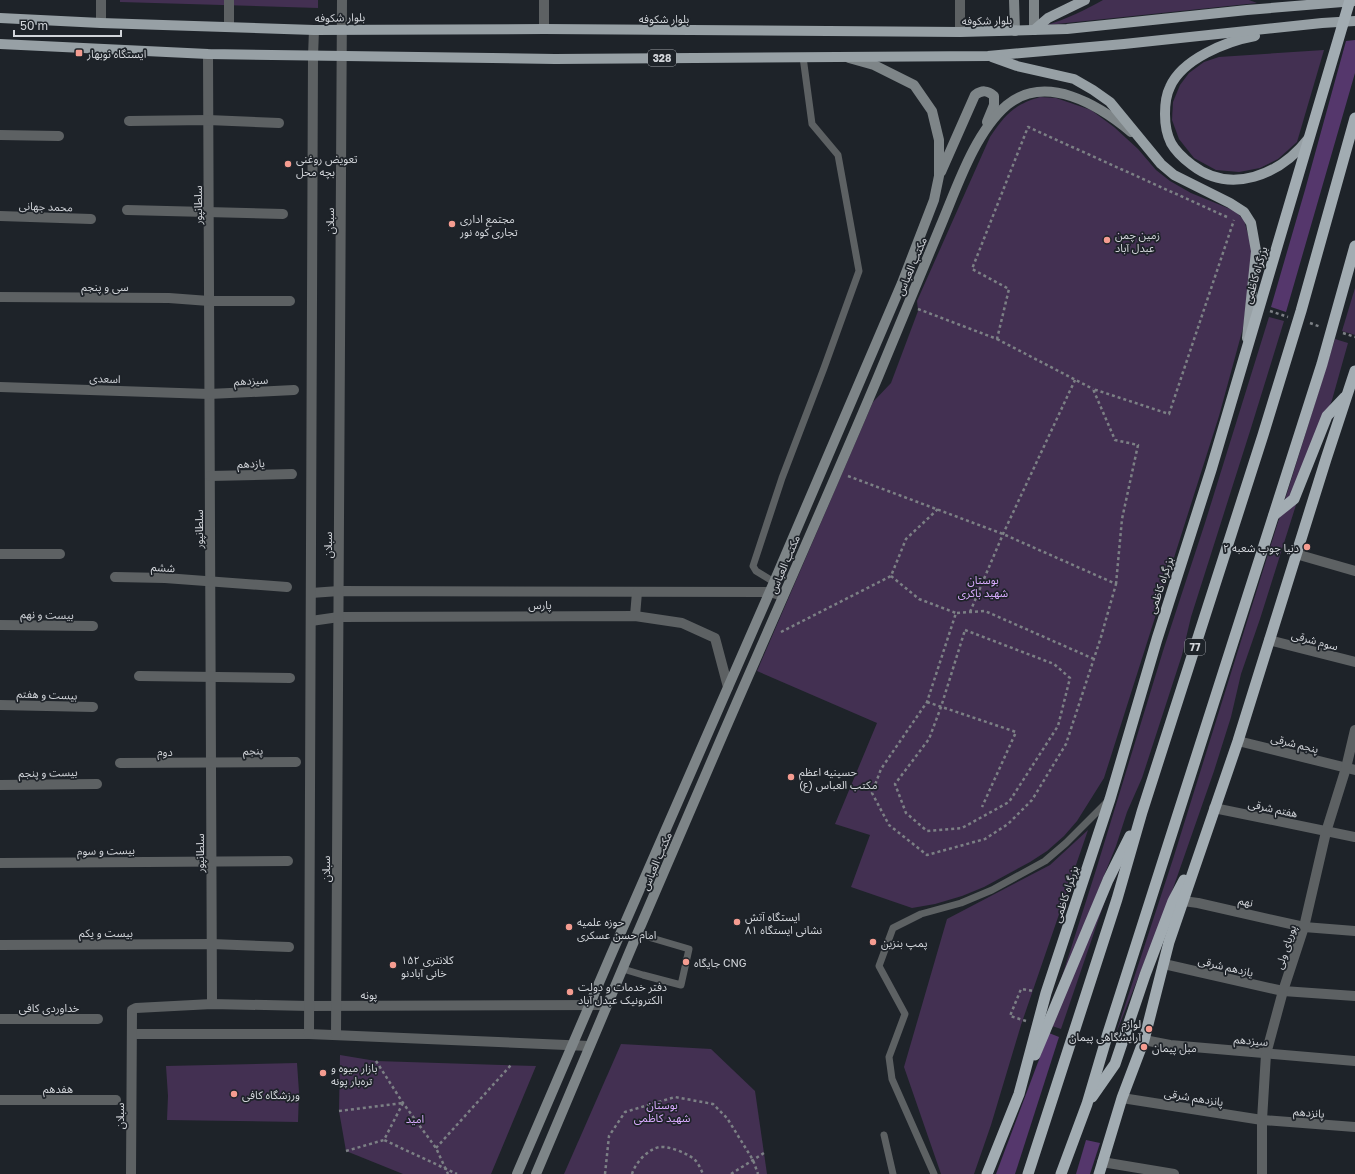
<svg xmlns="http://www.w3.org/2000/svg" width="1355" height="1174" font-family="'Golos Text','Noto Sans Arabic',sans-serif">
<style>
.green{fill:#433052}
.forest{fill:#55376c}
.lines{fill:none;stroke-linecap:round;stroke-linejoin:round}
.path{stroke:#7c8085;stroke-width:2.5;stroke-dasharray:3 3;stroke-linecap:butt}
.service{stroke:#5d6163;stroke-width:7}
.pedestrian{stroke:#5d6163;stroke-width:10}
.minor{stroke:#5d6163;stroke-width:10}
.tertiary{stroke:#5d6163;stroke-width:10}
.secondary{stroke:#7e8588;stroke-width:10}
.primary{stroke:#97a0a5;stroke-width:10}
.trunk{stroke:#a2acb2;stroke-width:11}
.poi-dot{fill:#f59c90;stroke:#1e2329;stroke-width:1.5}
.labels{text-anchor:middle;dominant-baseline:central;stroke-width:3.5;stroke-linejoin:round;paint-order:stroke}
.shield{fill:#1e2329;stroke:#9ca0a5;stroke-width:1}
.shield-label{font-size:10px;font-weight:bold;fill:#d2d5da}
.street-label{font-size:11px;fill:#d2d5da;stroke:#1e2329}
.poi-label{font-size:11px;fill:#d2d5da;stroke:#1e2329;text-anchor:start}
.park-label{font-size:11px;fill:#daacff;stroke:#1e2329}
</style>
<rect width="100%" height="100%" fill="#1e2329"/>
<g class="green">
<polygon points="120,0 318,0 318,8 120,2"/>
<path d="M1103,0H1249L1257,3L1047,25C1067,19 1085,10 1103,0Z"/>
<polygon points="1324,50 1297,142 1278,159 1260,168 1239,172 1216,170 1194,158 1179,139 1172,120 1173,102 1180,85 1189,73 1204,62 1219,57"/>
<path d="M1040,97L1056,98L1091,110L1114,127L1138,149L1156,170L1170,181L1191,193L1235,211L1244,220L1251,245V267L1243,328L1219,416L1104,778L1077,821L1064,836L1047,851L1030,862L984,887L962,896L935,904L912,908L851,887L870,835L835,824L877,723L757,671L873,402L891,383L918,311L917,301L990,137C1005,115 1013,105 1040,97Z"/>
<polygon points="1355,288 1355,335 1342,331"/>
<polygon points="1269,317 1284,321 1251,428 1191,617 1182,655 1142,778 1127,812 1116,846 1058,989 1096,870 1163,651 1205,523"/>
<polygon points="1335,339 1348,343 1332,400 1313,451 1260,619 1241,674 1231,717 1214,771 1169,900 1115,1036 1174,856"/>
<polygon points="1088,830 1021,1025 991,1125 974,1174 941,1174 904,1067 947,919 1050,865"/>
<polygon points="1111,883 1061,1029 1052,1026"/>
<polygon points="621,1044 711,1049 755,1091 767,1174 564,1174"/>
<polygon points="340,1055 376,1061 536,1066 491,1174 403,1174 346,1151 339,1111"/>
<polygon points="297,1063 299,1092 298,1122 167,1120 168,1096 166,1066"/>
</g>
<g class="forest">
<polygon points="1355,40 1355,73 1286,312 1271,307 1305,190 1346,41"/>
<polygon points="1049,1033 1059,1037 1015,1174 996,1174"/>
<polygon points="1086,1140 1100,1143 1090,1174 1076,1174"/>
</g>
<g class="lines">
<g class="path">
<polyline points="918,309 997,339 1009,289 972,269 1028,127 1227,217"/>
<polyline points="1270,311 1288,317"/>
<polyline points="1310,323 1321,327"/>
<polyline points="1343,333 1355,337"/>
<polyline points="997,339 1093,389"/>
<polyline points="848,476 1003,534 1116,584 1101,637 1066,744 1032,800 1008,824 985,839 927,855 889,825 872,793 881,769 927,702 956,613 985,611 1094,659"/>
<polyline points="891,576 919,599 956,613"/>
<polyline points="1116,584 1122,519 1138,445 1115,440 1093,389 1169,414 1234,220"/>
<polyline points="970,612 1003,534 1075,380"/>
<polygon points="965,630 1054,664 1070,678 1058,726 1009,802 962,828 927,831 906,813 895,784 929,739 941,707"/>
<polyline points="781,632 891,576 906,539 938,509"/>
<polyline points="927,702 1016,732 982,807"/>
<polyline points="1026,1021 1010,1016 1021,989 1034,991"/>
<polyline points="376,1061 403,1103 436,1148 448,1174"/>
<polyline points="403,1103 384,1140 457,1174"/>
<polyline points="339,1111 403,1103"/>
<polyline points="436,1148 511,1065"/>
<polyline points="346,1151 384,1140"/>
<polyline points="605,1174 609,1136 625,1112 675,1097 713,1104 727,1118 753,1160 758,1174"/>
<path d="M632,1174C635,1163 649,1148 660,1147C670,1146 689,1154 695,1160C699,1164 701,1170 703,1174"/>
<polyline points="731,1174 764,1153"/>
</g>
<g class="service">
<polyline points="774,582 756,571 753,566 782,478 824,368 859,271 838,155 812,124 803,57"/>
<polyline points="623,969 643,975 681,985 689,949 638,934"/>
<polyline points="884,1135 893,1174"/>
<polyline points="934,1174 892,1079 889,1057 905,1014 879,966 893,928 921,914 961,903 992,890 1045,861 1066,843 1108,801"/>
</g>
<polyline class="pedestrian" points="229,0 229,27"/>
<g class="minor">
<polyline points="208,54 212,1004"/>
<polyline points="129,121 208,120 279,123"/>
<polyline points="0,135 59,136"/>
<polyline points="127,210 283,214"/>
<polyline points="0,216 91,219"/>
<polyline points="0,297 169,298 209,301 290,301"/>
<polyline points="0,387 209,394 294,390"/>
<polyline points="210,476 292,474"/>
<polyline points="0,554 60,554"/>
<polyline points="1296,554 1355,571"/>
<polyline points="115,577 165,578 287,587"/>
<polyline points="311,593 339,591 770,592 783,596"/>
<polyline points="635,616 637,592"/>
<polyline points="311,621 339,617 635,616 682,623 715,638 728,687"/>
<polyline points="0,625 93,626"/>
<polyline points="1269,640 1355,662"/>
<polyline points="139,676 290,678"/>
<polyline points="0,705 93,707"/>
<polyline points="1238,741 1355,770"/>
<polyline points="120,763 296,762"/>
<polyline points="0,785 97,784"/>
<polyline points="1214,808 1355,837"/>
<polyline points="0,863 288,861"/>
<polyline points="1183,901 1198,903 1304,927 1355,931"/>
<polyline points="0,945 212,944 289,947"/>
<polyline points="1164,964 1283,991 1355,996"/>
<polyline points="0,1019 98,1019"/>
<polyline points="132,1034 309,1034 589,1046"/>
<polyline points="1144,1040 1170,1045 1355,1061"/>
<polyline points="1122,1098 1262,1120 1355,1127"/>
<polyline points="0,1100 116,1100"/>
<polyline points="1102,1162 1174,1174"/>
<polyline points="131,1174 132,1010 136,1008 212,1004 309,1006 607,1005"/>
<polyline points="1262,1174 1262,1120 1266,1054 1283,991 1304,927 1326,832 1346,768 1355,730"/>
</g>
<g class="tertiary">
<polyline points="544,0 544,29"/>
<polyline points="960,0 960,32"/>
<polyline points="101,23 101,0"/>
<polyline points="309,1034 313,56 314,30"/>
<polyline points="336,1035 342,0"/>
</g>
<g class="secondary">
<polyline points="1014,0 1015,31"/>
<polyline points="1034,0 1034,30"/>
<path d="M941,172L975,95C982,90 987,90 994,96V105L987,122"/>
<polyline points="517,1174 611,955 774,582 902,283 934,200 939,176 939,140 932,111 914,85 874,65 849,58"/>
<path d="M536,1174C598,1026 660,879 724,732C775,614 828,496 878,377C899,326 920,275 941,225C957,187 975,132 1007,105C1046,73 1099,105 1131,132"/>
</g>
<g class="primary">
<polyline points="0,18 101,23 314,30 544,29 960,32 1067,29 1247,10 1355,1"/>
<polyline points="1034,30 1048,18 1085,0"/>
<path d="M1255,36C1227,41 1182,59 1170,87C1166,95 1165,105 1165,114C1165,123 1167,135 1171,143C1176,152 1184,159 1192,165C1231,195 1280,175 1308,139"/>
<polyline points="0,44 208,54 555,59 988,56 1124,44 1322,23 1355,21"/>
<polyline points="992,57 1017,66 1074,79 1093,90 1110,102 1161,164 1174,175 1230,203 1244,212 1251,223 1256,251 1247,338"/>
</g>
<g class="trunk">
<polyline points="1274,515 1294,499 1327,416 1345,397"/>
<polyline points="1035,1055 1108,880 1130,836"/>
<polyline points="1092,1097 1115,1064 1145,975 1173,901 1184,880"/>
<polyline points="987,1174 1019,1094 1046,993 1110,799 1157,639 1211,470 1350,0"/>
<polyline points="1028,1174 1117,899 1142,812 1263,435 1301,311 1355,118"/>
<polyline points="1061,1174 1087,1104 1108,1033 1322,364 1355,246"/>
<polyline points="1099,1174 1122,1098 1144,1040 1169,942 1238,741 1326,459 1355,371"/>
</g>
</g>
<g class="poi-dot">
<rect x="75" y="49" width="8" height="8" rx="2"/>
<circle cx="288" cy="164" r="4"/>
<circle cx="452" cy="224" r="4"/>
<circle cx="1107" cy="240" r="4"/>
<circle cx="1307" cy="547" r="4"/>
<circle cx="791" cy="777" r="4"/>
<circle cx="737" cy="922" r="4"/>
<circle cx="569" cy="927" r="4"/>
<circle cx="873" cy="942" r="4"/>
<circle cx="686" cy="962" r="4"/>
<circle cx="393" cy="965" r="4"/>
<circle cx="570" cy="992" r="4"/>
<circle cx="1149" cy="1029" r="4"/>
<circle cx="1144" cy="1047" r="4"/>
<circle cx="323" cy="1073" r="4"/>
<circle cx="234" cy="1094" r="4"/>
</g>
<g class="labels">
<g class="shield">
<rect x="648" y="50" width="28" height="16" rx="3"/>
<rect x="1185" y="639" width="20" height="16" rx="3"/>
</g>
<g class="shield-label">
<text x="662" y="58">328</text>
<text x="1195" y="647">77</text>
</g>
<g class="street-label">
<text transform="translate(340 17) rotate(-1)">بلوار شکوفه</text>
<text x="664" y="18">بلوار شکوفه</text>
<text transform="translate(987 20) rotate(-1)">بلوار شکوفه</text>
<text transform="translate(197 205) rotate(-90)">سلطانپور</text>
<text transform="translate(46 206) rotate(2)">محمد جهانی</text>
<text transform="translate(329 221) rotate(-90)">سبلان</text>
<text transform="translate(911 266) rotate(-67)">مکتب العباس</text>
<text transform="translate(1255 275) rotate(-74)">بزرگراه کاظمی</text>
<text x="105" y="286">سی و پنجم</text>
<text transform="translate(105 378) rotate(2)">اسعدی</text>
<text transform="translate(251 380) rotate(-3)">سیزدهم</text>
<text transform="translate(251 463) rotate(-2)">یازدهم</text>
<text transform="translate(198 529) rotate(-90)">سلطانپور</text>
<text transform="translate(327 545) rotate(-90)">سبلان</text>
<text transform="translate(784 564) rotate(-67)">مکتب العباس</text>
<text transform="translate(163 567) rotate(3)">ششم</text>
<text transform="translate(1160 585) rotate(-72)">بزرگراه کاظمی</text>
<text x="540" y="604">پارس</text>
<text transform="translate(47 614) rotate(1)">بیست و نهم</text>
<text transform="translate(1315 640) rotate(15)">سوم شرقی</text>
<text transform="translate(47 694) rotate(2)">بیست و هفتم</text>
<text transform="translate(1295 743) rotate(14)">پنجم شرقی</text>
<text transform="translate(253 750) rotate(-1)">پنجم</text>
<text x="165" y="751">دوم</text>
<text transform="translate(48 772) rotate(-1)">بیست و پنجم</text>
<text transform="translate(1273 808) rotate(12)">هفتم شرقی</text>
<text transform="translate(106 850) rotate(-1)">بیست و سوم</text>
<text transform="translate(199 853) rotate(-90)">سلطانپور</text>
<text transform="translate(656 861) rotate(-67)">مکتب العباس</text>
<text transform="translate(325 869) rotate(-90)">سبلان</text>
<text transform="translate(1065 894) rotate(-72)">بزرگراه کاظمی</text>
<text transform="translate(1246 901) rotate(13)">نهم</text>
<text x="106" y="932">بیست و یکم</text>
<text transform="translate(1285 947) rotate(-72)">پوریای ولی</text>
<text transform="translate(1226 966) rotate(13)">یازدهم شرقی</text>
<text x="369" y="994">پونه</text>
<text x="49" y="1007">خداوردی کافی</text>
<text transform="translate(1251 1040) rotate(5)">سیزدهم</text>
<text x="58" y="1088">هفدهم</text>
<text transform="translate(1194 1097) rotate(9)">پانزدهم شرقی</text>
<text transform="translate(1309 1112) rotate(5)">پانزدهم</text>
<text transform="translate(119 1116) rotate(-90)">سبلان</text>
</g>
<g class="poi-label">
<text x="87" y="53">ایستگاه نوبهار</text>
<text x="296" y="158">تعویض روغنی<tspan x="296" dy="13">بچه محل</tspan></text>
<text x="460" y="218">مجتمع اداری<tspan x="460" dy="13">تجاری کوه نور</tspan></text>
<text x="1115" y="234">زمین چمن<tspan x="1115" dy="13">عبدل آباد</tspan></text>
<text x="1299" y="547" text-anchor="end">دنیا چوب شعبه ۲</text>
<text x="799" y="771">حسینیه اعظم<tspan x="799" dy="13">مکتب العباس (ع)</tspan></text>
<text x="745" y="916">ایستگاه آتش<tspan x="745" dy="13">نشانی ایستگاه ۸۱</tspan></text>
<text x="577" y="921">حوزه علمیه<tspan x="577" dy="13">امام حسن عسکری</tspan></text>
<text x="881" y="942">پمپ بنزین</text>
<text x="401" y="959">کلانتری ۱۵۲<tspan x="401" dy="13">خانی آبادنو</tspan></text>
<text x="694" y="962">جایگاه CNG</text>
<text x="578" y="986">دفتر خدمات و دولت<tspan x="578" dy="13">الکترونیک عبدل آباد</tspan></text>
<text x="1141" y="1023" text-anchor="end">لوازم<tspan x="1141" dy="13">آرایشگاهی پیمان</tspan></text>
<text x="1152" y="1047">مبل پیمان</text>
<text x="331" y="1067">بازار میوه و<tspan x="331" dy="13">تره‌بار پونه</tspan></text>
<text x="242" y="1094">ورزشگاه کافی</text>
</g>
<g class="park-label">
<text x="983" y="579">بوستان<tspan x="983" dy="13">شهید باکری</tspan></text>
<text x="662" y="1104">بوستان<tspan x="662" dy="13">شهید کاظمی</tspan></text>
<text x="415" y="1118">امید</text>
</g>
</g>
<path d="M14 30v6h107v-6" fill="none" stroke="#d2d5da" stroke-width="2"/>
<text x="20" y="30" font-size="12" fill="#d2d5da" stroke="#1e2329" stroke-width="3" paint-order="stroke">50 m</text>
</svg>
